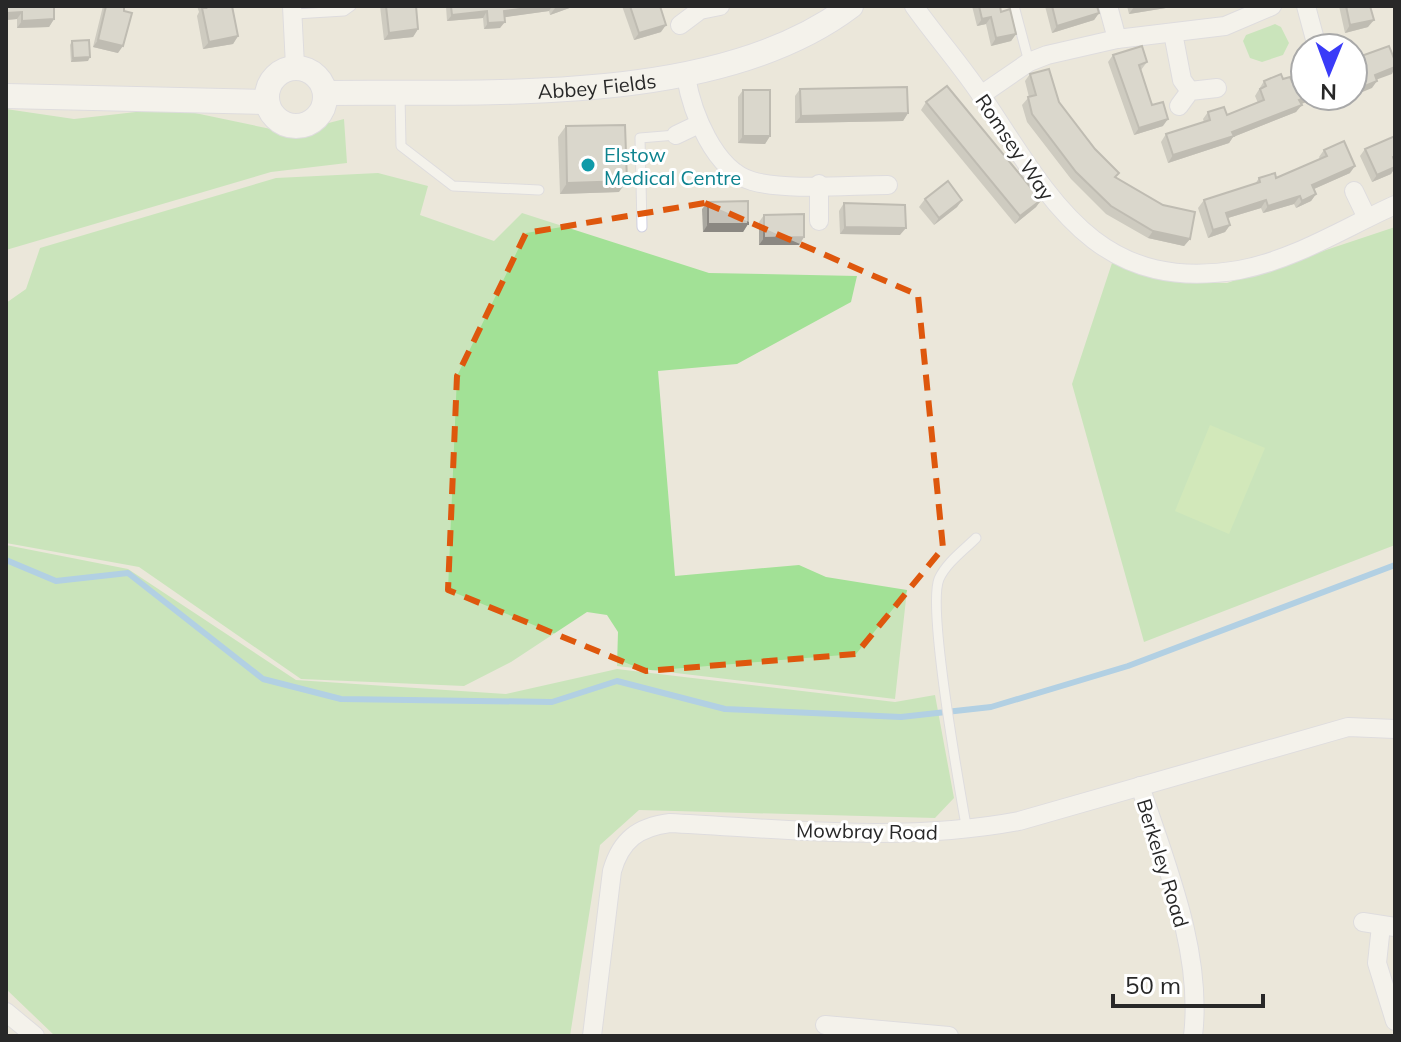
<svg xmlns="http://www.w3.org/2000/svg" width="1401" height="1042" font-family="Mulish,sans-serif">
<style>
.green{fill:#a2e196}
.pitch{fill:#b4e992}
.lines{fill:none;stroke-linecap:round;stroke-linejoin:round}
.stream{stroke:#6db3ed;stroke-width:6}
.service-casing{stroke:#cfcfe1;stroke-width:11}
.minor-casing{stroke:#cfcfe1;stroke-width:20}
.tertiary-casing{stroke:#cfcfe1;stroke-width:26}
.service{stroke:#fff;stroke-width:9}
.minor{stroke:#fff;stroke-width:18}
.tertiary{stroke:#fff;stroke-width:24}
.wall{fill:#aaa8a0}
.shaded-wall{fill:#8b8882}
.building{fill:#c6c3ba;stroke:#8b8882;stroke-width:2}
.marked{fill:none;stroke:#de570d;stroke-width:6;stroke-dasharray:16 10;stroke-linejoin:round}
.culture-dot{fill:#0f9aa8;stroke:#fff;stroke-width:3}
.labels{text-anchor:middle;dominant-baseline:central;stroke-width:6;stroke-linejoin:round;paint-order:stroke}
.street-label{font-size:20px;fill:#282828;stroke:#fff}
.culture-label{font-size:20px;fill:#0d838f;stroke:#fff;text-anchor:start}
</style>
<rect width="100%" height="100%" fill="#ebe7da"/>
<g class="green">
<polygon points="1275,24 1281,27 1289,43 1283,55 1262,62 1250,58 1243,41 1246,35"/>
<polygon points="171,108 290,133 344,119 347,163 271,172 6,250 6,109 74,119"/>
<polygon points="378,173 428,186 420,215 494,241 522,213 709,273 857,276 851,302 737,364 658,371 675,576 799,565 826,577 907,590 895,699 617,666 618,632 607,615 587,612 511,662 464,686 301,679 139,567 6,543 6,303 26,289 40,248 276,178"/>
<polygon points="1395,227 1395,545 1144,642 1072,384 1112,263 1168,281 1227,283"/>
<polygon points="6,545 128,569 296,680 506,694 617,669 895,702 935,695 954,798 935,818 639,810 600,845 570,1036 55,1036 6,989"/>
</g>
<polygon class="pitch" points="1210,425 1265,448 1229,534 1175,511"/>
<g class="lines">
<polyline class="stream" points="6,560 56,581 128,573 263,679 341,699 552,702 617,681 725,709 901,717 991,707 1128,666 1395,565"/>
<g class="service-casing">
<g id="service">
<polyline points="1014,6 1029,62"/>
<polyline points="295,14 344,11 351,6"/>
<polyline points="400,94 401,146 453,186 539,190"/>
<polyline points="642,227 640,138 676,135"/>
<path d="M967,831C960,791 927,608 939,579C946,563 964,550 976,538"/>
</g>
</g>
<g class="minor-casing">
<g id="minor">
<polyline points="292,6 295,66"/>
<path d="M914,6C936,37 962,66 983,98C1050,198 1096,294 1239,270C1294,260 1344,228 1395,205"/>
<polyline points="1108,6 1117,39"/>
<polyline points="1306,6 1317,47"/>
<polyline points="680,25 700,10 720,6"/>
<polyline points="1173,33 1182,80 1190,91"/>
<polyline points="1303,60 1305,59"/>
<path d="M686,77C692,112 714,170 752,181C785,191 851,185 888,185"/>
<polyline points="981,95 1029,62 1047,55 1117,39 1225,26 1272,6"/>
<polyline points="1179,106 1190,91 1217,88"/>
<polyline points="676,135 699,124"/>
<polyline points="1354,191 1367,218"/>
<polyline points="819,221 819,184"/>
<path d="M1140,786C1166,864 1203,953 1193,1036"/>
<polyline points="1363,922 1395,927"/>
<polyline points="1381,926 1377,963 1395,1021"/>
<polyline points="6,1012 35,1036"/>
<polyline points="825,1025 949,1036"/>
<path d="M592,1036L612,871C621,840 638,827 670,823C787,829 903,843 1019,821L1348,727L1395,729"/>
</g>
</g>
<g class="tertiary-casing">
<g id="tertiary">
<circle cx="296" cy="97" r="29"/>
<path id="s1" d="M325,93C486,91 718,107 851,6"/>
<polyline points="6,96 265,102"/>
</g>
</g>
<use href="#service" class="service"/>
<use href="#minor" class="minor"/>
<use href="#tertiary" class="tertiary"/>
</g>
<g class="wall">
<polygon points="6,6 54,19 49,27 17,28 17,19 6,20"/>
<polygon points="102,6 124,6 118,53 93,47 103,6"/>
<polygon points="197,6 232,6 238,36 233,44 203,49 197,16 199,12"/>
<polygon points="380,6 416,6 418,29 413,37 384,40"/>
<polygon points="446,6 575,6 550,15 549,11 504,17 500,28 484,29 483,18 447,21"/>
<polygon points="622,6 660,6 661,32 634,40"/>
<polygon points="972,6 1000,6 1001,12 1016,34 1011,41 991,46 986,24 977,26"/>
<polygon points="1045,6 1097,6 1099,13 1094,20 1052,33"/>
<polygon points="1127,6 1178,6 1129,14"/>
<polygon points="1339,6 1370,6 1368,27 1345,33"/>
<polygon points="72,41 88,61 71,62 70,45"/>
<polygon points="1113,55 1147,62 1141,70 1152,105 1163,126 1134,135 1108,62"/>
<polygon points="1030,74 1059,102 1095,149 1119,173 1115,177 1190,239 1184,246 1148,238 1106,214 1071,179 1027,122 1022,105 1029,97 1025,81"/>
<polygon points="1283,79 1292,82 1305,96 1321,96 1301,104 1296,112 1233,137 1229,143 1168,163 1161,142 1166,134 1204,122 1203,119 1208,112 1227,115 1258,103 1255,96 1264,81"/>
<polygon points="800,89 908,113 903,121 795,123 795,96"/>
<polygon points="743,90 770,136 765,144 738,143 738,97"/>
<polygon points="1332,96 1353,96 1335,103"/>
<polygon points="926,102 1041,200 1036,207 1015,224 921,110"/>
<polygon points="566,126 619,192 560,194 558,137"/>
<polygon points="1365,149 1395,163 1395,168 1391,174 1372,182 1360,156"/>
<polygon points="1324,150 1350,173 1314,189 1316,194 1311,201 1296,208 1294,204 1263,213 1261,208 1228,218 1230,225 1225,232 1208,238 1198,208 1204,200 1255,184 1259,178 1276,178 1320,159 1319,157"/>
<polygon points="925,199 962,200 957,207 934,225 919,207"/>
<polygon points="708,202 748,224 743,232 703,232 702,209"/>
<polygon points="844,203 900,235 840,234 839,211"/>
<polygon points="764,215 804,237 799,245 759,245 759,222"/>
</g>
<g class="shaded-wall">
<polygon points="543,6 552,6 549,11 500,18 504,11"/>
<polygon points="562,6 575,6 550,15 555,8"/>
<polygon points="1140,6 1178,6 1129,14 1134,7"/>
<polygon points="487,11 483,18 447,21 452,15"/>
<polygon points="22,12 17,19 6,20 6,13"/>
<polygon points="1099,13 1094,20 1052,33 1057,26"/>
<polygon points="991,17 986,24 977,26 982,19"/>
<polygon points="54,19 49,27 17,28 22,21"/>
<polygon points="1374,20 1368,27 1345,33 1350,25"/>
<polygon points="505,22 500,28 484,29 488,23"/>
<polygon points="666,25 661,32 634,40 639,33"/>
<polygon points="418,29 413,37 384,40 389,33"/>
<polygon points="1016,34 1011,41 991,46 996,38"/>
<polygon points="238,36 233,44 203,49 209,42"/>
<polygon points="98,40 123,46 118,53 93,47"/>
<polygon points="90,57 88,61 71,62 73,58"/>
<polygon points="1395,67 1392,74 1370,82 1375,75"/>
<polygon points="1377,81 1372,88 1353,96 1353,91"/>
<polygon points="1309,96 1321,96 1294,107 1299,100"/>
<polygon points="1340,96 1353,96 1335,103"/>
<polygon points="1302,105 1296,112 1233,137 1229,143 1168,163 1173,155"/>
<polygon points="908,113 903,121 795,123 801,116"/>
<polygon points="1168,119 1163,126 1134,135 1139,128"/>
<polygon points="743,136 770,136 765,144 738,143"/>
<polygon points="1355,166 1350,173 1307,192 1312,185"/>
<polygon points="1395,167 1391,174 1372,182 1377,175"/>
<polygon points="627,181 619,192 560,194 567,183"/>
<polygon points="1316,194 1311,201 1296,208 1302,201"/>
<polygon points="1300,196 1294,204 1263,213 1268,206"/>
<polygon points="962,200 957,207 934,225 939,218"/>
<polygon points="1041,200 1036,207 1015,224 1020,216"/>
<polygon points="1266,200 1261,208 1221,220 1226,213"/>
<polygon points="708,224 748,224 743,232 703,232"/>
<polygon points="1230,225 1225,232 1208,238 1213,230"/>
<polygon points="845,227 906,228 900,235 840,234"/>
<polygon points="1153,231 1190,239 1184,246 1148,238"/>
<polygon points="804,237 799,245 759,245 764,238"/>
</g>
<g class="building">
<polygon points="6,6 54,6 54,19 22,21 22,12 6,13"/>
<polygon points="106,6 124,6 124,11 132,13 123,46 98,40"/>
<polygon points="205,6 232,6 238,36 209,42 202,8 206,8"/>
<polygon points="386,6 416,6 418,29 389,33"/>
<polygon points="451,6 543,6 504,11 505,22 488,23 487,11 452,15"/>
<polygon points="630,6 660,6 666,25 639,33"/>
<polygon points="979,6 1000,6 1001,12 1010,9 1016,34 996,38 991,17 982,19"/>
<polygon points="1052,6 1097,6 1099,13 1057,26"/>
<polygon points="1346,6 1370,6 1374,20 1350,25"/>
<polygon points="89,40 90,57 73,58 72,41"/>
<polygon points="1142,46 1147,62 1139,65 1152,105 1163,102 1168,119 1139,128 1113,55"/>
<polygon points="1389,46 1395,61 1395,67 1375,75 1377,81 1353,91 1353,59"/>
<polygon points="1049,69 1059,102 1095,149 1119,173 1115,177 1163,205 1195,212 1190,239 1153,231 1111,206 1076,172 1032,114 1028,97 1036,95 1030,74"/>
<polygon points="1281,74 1283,79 1290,77 1292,82 1305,77 1305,96 1309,96 1299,100 1302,105 1232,132 1234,136 1173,155 1166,134 1210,120 1208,112 1224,107 1227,115 1264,100 1260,89 1266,86 1264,81"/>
<polygon points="947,86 1041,200 1020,216 926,102"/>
<polygon points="907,87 908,113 801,116 800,89"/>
<rect x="743" y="90" width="27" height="46"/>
<polygon points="625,125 627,181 567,183 566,126"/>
<polygon points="1395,136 1395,156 1393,157 1395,163 1395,167 1377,175 1365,149"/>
<polygon points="1344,141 1355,166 1312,185 1316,194 1302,201 1300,196 1268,206 1266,200 1226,213 1230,225 1213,230 1204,200 1260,182 1259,178 1275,173 1276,178 1327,156 1324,150"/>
<polygon points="948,181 962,200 939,218 925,199"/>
<polygon points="748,201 748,224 708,224 708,202"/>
<polygon points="844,203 905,205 906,228 845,227"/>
<polygon points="804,214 804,237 764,238 764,215"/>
</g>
<path d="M0 0H1401V1042H0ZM705,203L918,295L943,548L856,654L646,671L448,590L457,376L526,233Z" fill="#ebe7da" fill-opacity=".55" fill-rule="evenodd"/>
<path class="marked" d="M705,203L918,295L943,548L856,654L646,671L448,590L457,376L526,233Z"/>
<circle class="culture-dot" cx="588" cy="165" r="8"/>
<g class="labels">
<g class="street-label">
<text stroke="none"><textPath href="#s1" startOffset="272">Abbey Fields</textPath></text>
<text transform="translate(1015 147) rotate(56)">Romsey Way</text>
<text transform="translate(867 831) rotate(1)">Mowbray Road</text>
<text transform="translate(1163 863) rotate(73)">Berkeley Road</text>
</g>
<g class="culture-label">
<text x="604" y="154">Elstow<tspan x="604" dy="23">Medical Centre</tspan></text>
</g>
</g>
<rect width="1401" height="1042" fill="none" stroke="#282828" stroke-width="16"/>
<g transform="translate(1329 72) rotate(181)"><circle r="38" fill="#ffffff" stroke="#a9a9a9" stroke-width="2"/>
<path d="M0-6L14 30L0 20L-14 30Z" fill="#3a3bf8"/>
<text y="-12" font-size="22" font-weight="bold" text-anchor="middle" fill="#282828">N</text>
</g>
<path d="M1113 994v12h150v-12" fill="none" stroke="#282828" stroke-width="4"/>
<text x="1125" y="994" font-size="24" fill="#282828" stroke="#ffffff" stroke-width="6" paint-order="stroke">50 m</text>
</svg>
